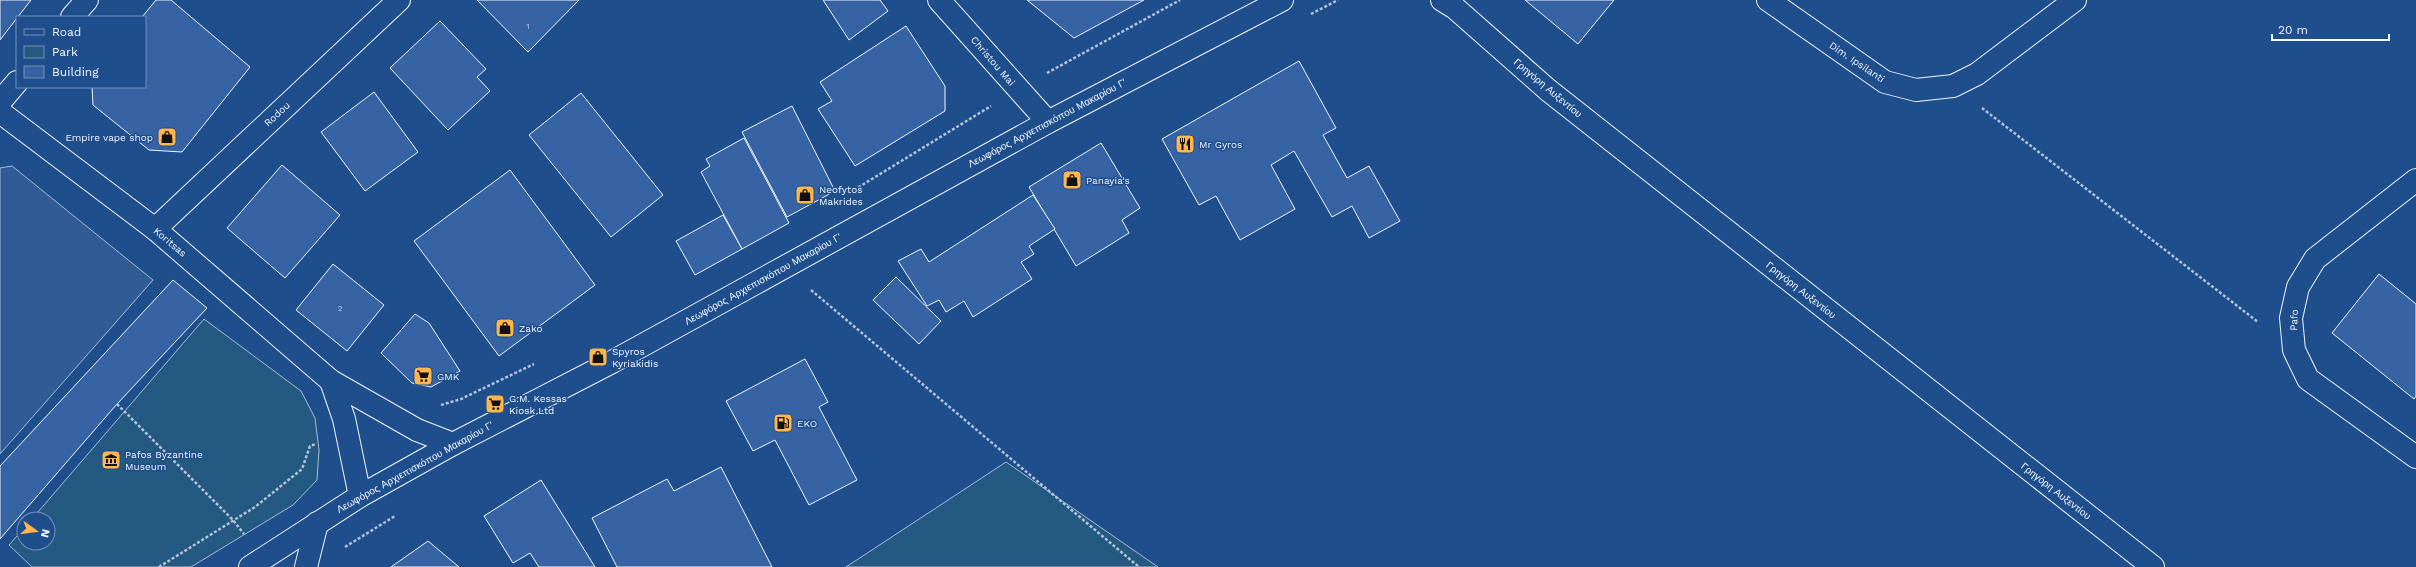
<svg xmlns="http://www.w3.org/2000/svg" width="2416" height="567" font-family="'Work Sans',sans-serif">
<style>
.green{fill:#245a82;stroke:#a8bbd7}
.parking{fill:#305b95;stroke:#a8bbd7}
.building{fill:#3563a3;stroke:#f2f6ff}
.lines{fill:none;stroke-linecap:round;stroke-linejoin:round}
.street-casing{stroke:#f2f6ff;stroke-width:24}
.secondary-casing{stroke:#f2f6ff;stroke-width:24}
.primary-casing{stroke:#f2f6ff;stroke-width:24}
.path{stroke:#b3c4dc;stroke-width:2.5;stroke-dasharray:3 2;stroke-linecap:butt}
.street{stroke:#1f4e8c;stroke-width:22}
.secondary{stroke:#1f4e8c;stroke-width:22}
.primary{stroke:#1f4e8c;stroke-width:22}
.labels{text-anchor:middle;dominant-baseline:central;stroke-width:3;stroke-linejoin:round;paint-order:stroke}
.number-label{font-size:8px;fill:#c3d1e8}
.street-label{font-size:10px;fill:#f2f6ff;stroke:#1f4e8c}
.poi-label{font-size:10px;fill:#f2f6ff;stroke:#1f4e8c;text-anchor:start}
</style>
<rect width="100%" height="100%" fill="#1f4e8c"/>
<g class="green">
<polygon points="204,319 301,391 315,418 319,450 317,480 293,505 191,567 32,567 9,545 24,528 24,543 48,543 48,519 32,519"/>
<polygon points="1006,462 1158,567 846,567"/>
</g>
<polygon class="parking" points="12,166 153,280 0,454 0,168"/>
<g class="building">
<polygon points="0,0 31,0 0,40"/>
<polygon points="156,0 171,0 250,67 182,152 149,150 93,105 92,87 145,87 145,17 142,17"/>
<polygon points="477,0 579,0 528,52"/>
<polygon points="823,0 880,0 888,11 849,40"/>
<polygon points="1027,0 1144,0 1074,38"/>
<polygon points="1525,0 1614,0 1578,44"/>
<polygon points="440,21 486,69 477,77 490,91 448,130 390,68"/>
<polygon points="906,26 945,86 945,111 855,166 818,109 832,101 820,82"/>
<polygon points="1299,61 1336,128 1323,135 1347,178 1369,166 1400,221 1369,238 1352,206 1332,217 1294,151 1271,165 1295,209 1240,240 1216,196 1199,205 1162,139"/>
<polygon points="374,92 418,152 365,191 321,132"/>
<polygon points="581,93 663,195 611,237 529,135"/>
<polygon points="792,106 835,191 787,217 742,132"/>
<polygon points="744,138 789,223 742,249 701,172 710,166 706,159"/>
<polygon points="1101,143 1140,208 1122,220 1129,233 1076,266 1029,187"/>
<polygon points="282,165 340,215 285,278 227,228"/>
<polygon points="510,170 595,285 499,356 414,241"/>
<polygon points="1033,195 1055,229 1029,246 1034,254 1021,262 1032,279 973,317 964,301 946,312 939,300 927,306 898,261 921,249 929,262"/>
<polygon points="723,215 742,249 695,275 676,241"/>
<polygon points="333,264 384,305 347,351 296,310"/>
<polygon points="2379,274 2416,304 2416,396 2414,399 2332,333"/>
<polygon points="896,277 941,321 919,344 873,300"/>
<polygon points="173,280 207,308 117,404 0,539 0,466"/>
<polygon points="415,314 429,323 460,371 431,387 412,383 381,353"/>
<polygon points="805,359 828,402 819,407 857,480 809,505 775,440 753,451 726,401"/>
<polygon points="721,467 772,567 617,567 592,518 667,479 674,491"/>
<polygon points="541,480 595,567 539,567 530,553 513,563 484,516"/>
<polygon points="428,541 459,567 391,567"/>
</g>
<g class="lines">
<g class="street-casing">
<g id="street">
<polyline points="939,0 1048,122"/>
<polyline points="1442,0 1455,8 1548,90 2153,567"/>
<polyline points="1768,0 1885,82 1916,90 1953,86 1977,74 2075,0"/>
<polyline points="2416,180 2315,259 2298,287 2291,318 2294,350 2308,379 2416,457"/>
<polyline points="155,229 399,0"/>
</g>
</g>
<g class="secondary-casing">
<g id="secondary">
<polyline points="72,17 87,0"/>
<polyline points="0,102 17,82"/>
<polyline points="0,112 155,229 331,381 417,430 453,444"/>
<polyline points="331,381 344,419 360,496"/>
</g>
</g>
<g class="primary-casing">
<g id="primary">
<polyline points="250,567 360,496 453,444 612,362 1048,122 1282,0"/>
<polyline points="306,567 317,523"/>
</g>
</g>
<g class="path">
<polyline points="1311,14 1338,0"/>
<polyline points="1047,73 1180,0"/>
<polyline points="1982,108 2258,322"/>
<polyline points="854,190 991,106"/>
<polyline points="811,290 1139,567"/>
<polyline points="117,404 233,520 244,534"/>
<polyline points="441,405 461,399 534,364"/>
<polyline points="345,547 395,516"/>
<polyline points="159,567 255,507 302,469 310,446 316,444"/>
</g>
<use href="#street" class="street"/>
<use href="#secondary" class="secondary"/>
<use href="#primary" class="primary"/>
</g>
<defs>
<g id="shop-square" transform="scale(1)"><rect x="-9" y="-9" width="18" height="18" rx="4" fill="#ffb74d" stroke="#1f4e8c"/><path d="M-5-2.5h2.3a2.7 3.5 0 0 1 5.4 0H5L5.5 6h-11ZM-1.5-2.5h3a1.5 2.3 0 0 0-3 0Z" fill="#111"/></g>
<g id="restaurant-square" transform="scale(1)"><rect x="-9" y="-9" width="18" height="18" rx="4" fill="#ffb74d" stroke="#1f4e8c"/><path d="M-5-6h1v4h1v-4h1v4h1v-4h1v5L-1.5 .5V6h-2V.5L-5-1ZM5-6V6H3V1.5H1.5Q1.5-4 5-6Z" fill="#111"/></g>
<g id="supermarket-square" transform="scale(1)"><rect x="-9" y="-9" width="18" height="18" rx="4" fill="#ffb74d" stroke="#1f4e8c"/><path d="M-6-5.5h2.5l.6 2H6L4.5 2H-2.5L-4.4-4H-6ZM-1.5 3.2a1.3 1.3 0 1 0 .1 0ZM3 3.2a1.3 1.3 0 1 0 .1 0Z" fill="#111"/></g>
<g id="fuel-square" transform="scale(1)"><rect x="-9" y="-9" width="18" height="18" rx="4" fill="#ffb74d" stroke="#1f4e8c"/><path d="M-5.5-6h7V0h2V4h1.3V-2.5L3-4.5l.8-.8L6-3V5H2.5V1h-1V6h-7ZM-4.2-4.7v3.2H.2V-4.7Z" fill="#111"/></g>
<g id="museum-square" transform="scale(1)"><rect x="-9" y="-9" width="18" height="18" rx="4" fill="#ffb74d" stroke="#1f4e8c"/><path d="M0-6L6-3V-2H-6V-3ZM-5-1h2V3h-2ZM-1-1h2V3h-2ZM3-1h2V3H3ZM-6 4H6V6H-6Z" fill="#111"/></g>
</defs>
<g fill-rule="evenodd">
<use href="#shop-square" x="167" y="137"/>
<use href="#restaurant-square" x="1185" y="144"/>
<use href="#shop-square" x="1072" y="180"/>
<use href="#shop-square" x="805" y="195"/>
<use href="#shop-square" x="505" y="328"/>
<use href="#shop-square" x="598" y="357"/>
<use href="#supermarket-square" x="423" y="376"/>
<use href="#supermarket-square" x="495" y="404"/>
<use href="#fuel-square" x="783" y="423"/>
<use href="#museum-square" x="111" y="460"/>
</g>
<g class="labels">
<g class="number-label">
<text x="528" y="26">1</text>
<text x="340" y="308">2</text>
</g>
<g class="street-label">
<text transform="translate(993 61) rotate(49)">Christou Mai</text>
<text transform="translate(1857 62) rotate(34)">Dim. Ipsilanti</text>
<text transform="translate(1548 88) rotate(40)">Γρηγόρη Αυξεντίου</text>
<text transform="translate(277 114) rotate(-43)">Rodou</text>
<text transform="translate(1047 123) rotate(-28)">Λεωφόρος Αρχιεπισκόπου Μακαρίου Γ'</text>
<text transform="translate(170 242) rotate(40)">Koritsas</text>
<text transform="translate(763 279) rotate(-29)">Λεωφόρος Αρχιεπισκόπου Μακαρίου Γ'</text>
<text transform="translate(1801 290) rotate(38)">Γρηγόρη Αυξεντίου</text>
<text transform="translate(2294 320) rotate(-88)">Pafo</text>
<text transform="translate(415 467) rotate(-29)">Λεωφόρος Αρχιεπισκόπου Μακαρίου Γ'</text>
<text transform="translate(2056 491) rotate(38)">Γρηγόρη Αυξεντίου</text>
</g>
<g class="poi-label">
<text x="153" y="137" text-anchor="end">Empire vape shop</text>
<text x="1199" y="144">Mr Gyros</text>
<text x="1086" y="180">Panayia's</text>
<text x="819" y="189">Neofytos<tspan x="819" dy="12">Makrides</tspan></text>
<text x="519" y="328">Zako</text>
<text x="612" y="351">Spyros<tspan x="612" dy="12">Kyriakidis</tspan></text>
<text x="437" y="376">GMK</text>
<text x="509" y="398">G.M. Kessas<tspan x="509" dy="12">Kiosk Ltd</tspan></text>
<text x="797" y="423">EKO</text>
<text x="125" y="454">Pafos Byzantine<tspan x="125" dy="12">Museum</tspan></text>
</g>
</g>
<rect x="16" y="16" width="130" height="72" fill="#1f4e8c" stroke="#7391ba"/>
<rect x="24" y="29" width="20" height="6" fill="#1f4e8c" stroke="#7391ba"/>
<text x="52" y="36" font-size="12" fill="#f2f6ff">Road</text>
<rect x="24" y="46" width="20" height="12" fill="#245a82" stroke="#7391ba"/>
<text x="52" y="56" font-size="12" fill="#f2f6ff">Park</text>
<rect x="24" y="66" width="20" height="12" fill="#3563a3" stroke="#7391ba"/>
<text x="52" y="76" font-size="12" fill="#f2f6ff">Building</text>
<g transform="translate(36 531) rotate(104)"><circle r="19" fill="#1f4e8c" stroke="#7391ba"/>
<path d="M0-3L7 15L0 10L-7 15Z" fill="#ffb74d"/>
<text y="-6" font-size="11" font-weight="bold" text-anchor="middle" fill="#f2f6ff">N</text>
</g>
<path d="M2272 34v6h117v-6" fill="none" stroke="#f2f6ff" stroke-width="2"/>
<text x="2278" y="34" font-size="12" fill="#f2f6ff" stroke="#1f4e8c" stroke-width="3" paint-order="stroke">20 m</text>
</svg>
